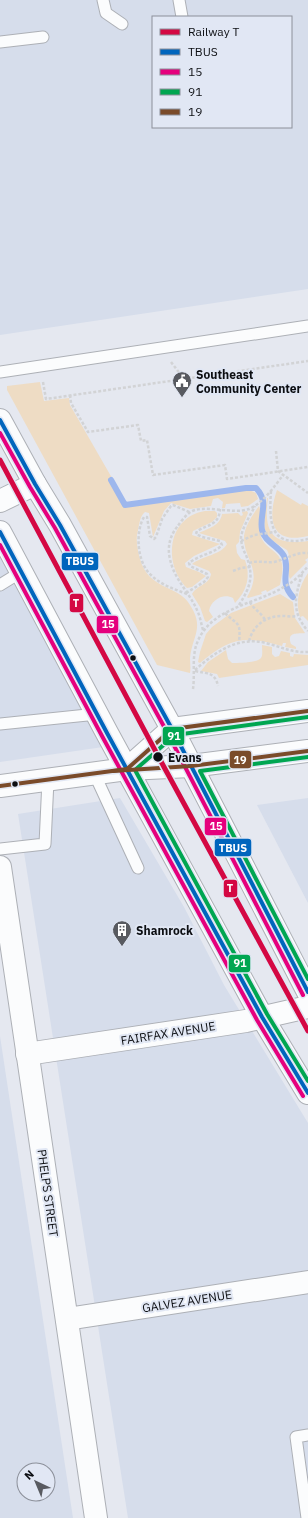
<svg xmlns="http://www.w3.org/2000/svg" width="308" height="1518" font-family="'IBM Plex Sans',sans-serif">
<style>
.built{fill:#d6ddeb;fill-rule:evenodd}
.green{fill:#eedcc4}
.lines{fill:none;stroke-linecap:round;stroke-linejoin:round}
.stream{stroke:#9db7ed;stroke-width:6}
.lane-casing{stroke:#adb0b6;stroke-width:13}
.street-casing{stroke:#adb0b6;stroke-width:24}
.secondary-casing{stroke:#adb0b6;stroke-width:24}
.primary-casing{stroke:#adb0b6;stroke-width:24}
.path{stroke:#d2d3d5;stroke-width:2.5;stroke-dasharray:3 2;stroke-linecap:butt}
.lane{stroke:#fbfcfd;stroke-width:11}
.street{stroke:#fbfcfd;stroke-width:22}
.secondary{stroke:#fbfcfd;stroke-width:22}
.primary{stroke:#fbfcfd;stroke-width:22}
.bus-1-casing{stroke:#e1e7f4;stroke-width:7}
.bus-2-casing{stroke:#e1e7f4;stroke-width:7}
.bus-3-casing{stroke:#e1e7f4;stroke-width:7}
.bus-4-casing{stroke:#e1e7f4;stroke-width:7}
.bus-1{stroke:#0065bd;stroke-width:4}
.bus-2{stroke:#e5007d;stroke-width:4}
.bus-3{stroke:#00a651;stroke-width:4}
.bus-4{stroke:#7a4b2a;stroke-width:4}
.rail-1-casing{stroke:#e1e7f4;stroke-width:8}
.rail-1{stroke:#d40843;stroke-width:5}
.bus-dot{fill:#0c0e12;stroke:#e1e7f4;stroke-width:1.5}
.labels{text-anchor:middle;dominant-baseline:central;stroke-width:4;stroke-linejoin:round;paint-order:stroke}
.poi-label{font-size:12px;font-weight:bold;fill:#0c0e12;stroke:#e1e7f4;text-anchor:start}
.stop-label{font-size:12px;font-weight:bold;fill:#0c0e12;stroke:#e1e7f4;text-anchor:start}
.street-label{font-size:12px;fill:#0c0e12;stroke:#e1e7f4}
.line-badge{stroke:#e1e7f4;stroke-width:1.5}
.badge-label{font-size:11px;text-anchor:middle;font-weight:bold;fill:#fff}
</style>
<rect width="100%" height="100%" fill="#e5e8f0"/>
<g class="built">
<path d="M0,0H308V289L0,335ZM153,17H291V127H153Z"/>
<polygon points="0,534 110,746 0,762"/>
<polygon points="120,798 184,907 224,985 308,1123 308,1518 128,1518 18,814"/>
<polygon points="308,798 308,903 257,805"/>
<path d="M0,1036L73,1518H0ZM24,1470H48V1494H24Z"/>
</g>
<g class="green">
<path d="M40,382L44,401L69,398L70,405L112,478L109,480L124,507L241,490H249L256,493L258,499L248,506L241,507L240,503L226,504L225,508H222L223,502L218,498L213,499L211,506L190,509L171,503L164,511L153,537L149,513L145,512C139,517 139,527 137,535C136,543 138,551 140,559C149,591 178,584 190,605C205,628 192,636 190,658C190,663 191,668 190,673L157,665L7,390V386Z"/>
<path d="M277,490L301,505L302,503L308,506V536C271,545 267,519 277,490Z"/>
<path d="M267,498H268C263,533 273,546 308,541V558L305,560L307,562L290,579C286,569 292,559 287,550C281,546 273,542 268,536C261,528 266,509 267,498Z"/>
<path d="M259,506C263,515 257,527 261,537C263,542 266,545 271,549C286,560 283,569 280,585L267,592L266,590L261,592L262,594L248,598L247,597C264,569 243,560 244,536C245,526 253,514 259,506Z"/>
<path d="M205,511H215L217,513V517L212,522L193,531L192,535L220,544L194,556L185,563L186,567L199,572L206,576L192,587L187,588C163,564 167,517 205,511Z"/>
<path d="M247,511L248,513L240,532L239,542L236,545L237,553L241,559L245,560C251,576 247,591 235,603L233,598C223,593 211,600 209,611L213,617L207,622L205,621L200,607L192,594C197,585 209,585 211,574L209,571L192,564C202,556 221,555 227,544L225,541L199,533C209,528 220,526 222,514L238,513L241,516L243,515L242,512Z"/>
<path d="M308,573V621L303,616L300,617C295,602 299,586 308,573Z"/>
<path d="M280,594L293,602L295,618L305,633C299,634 286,631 291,644L296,647V649L285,647L286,643H283L282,646C245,635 229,638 200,663L198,662L200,652L206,634L212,627L231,613Z"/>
<path d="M262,645L272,647V654L275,657L279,656L281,651L290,653V656L293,657L294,654L308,655V665L219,678L217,674L201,671L208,662L226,650L228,659L232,663C238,663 257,663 261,658C263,655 262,649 262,645Z"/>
</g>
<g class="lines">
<path class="stream" d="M111,480L125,505L246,488H256C270,503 259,513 262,530C265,543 278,545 284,556C291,570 278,581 293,597"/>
<g class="lane-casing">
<g id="lane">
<polyline points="103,0 106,13 122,24"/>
<polyline points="179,0 182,17"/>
<polyline points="0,42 43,37"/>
<polyline points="0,372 308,326"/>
<polyline points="0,585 21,572"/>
<polyline points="0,724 97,714"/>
<polyline points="94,773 138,868"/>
<polyline points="0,849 45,844 48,780"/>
<polyline points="307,1518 296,1437 308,1435"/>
</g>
</g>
<g class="street-casing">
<g id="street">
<polyline points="0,501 35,484"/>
<polyline points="0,867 96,1518"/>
<polyline points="27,1054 246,1021 308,1007"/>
<polyline points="67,1319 308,1282"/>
</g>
</g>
<g class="secondary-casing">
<g id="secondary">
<polyline points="127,769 172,729 308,711"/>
<polyline points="127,769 191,766 308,751"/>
</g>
</g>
<g class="primary-casing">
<g id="primary">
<polyline points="0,420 35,484 60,525 172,729 308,992"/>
<polyline points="0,532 107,733 262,1017 308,1093"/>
<polyline points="0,786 127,769"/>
</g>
</g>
<g class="path">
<polyline points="171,362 184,379"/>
<polyline points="43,382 46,399 308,361"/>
<polyline points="70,395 71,403 88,432 138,425 141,441 147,440 153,475 225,465 227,479 308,467"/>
<polyline points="276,451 278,471 308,493"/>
<path d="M271,491C269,520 269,549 308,539"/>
<polyline points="241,541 254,535 275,532"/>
<path d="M249,563C258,560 265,563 274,562C286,559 296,552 308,553"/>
<polyline points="233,571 241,568 250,567"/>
<path d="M302,574C295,597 291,612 308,631"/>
<path d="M186,593L204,582L208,577L207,574L190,566L189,563C199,555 215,553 222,545L220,541L202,537L196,534L197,531C209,524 219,525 220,509"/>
<path d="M187,594C174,589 161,585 151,575C137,563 135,532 144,517H147L150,536L154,539L156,537L162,519L171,506L173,505L189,512"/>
<path d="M250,602C253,609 261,612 265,620"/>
<path d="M239,605C251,586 254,576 246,555C243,550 241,543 241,537C243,526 250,516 255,506"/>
<path d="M225,613C238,626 241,621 239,642"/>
<path d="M203,630C201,623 200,616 197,610C189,592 174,579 170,559C167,547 170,536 177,527C180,523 184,517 189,513C201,503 233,515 249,509C262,504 275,486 283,475"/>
<path d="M249,641C253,626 265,616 282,616C287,616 292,617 297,616"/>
<path d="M195,670C215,652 238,636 266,643C281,647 293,653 308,652"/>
<path d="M195,671C208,674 215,672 218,686"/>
<path d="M193,689C195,675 192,659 196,646C208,608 253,605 282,588C292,583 301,575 308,566"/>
</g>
<use href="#lane" class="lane"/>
<use href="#street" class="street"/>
<use href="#secondary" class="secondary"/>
<use href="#primary" class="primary"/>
<g class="bus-1-casing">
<g id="bus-1">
<polyline points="0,420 35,484 60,525 172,729 308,992"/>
<polyline points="0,532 107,733 262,1017 308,1093"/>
</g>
</g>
<g class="bus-2-casing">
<g id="bus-2">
<polyline points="0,433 30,487 55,528 167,732 303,995"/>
<polyline points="0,545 102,736 257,1020 303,1096"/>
</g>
</g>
<g class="bus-3-casing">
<g id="bus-3">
<polyline points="308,717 175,735 135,770 267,1014 308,1081"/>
<polyline points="308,757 200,771 308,979"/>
</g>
</g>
<g class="bus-4-casing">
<g id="bus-4">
<polyline points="113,771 191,766 308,751"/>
<polyline points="0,786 127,769 172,729 308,711"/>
</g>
</g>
<use href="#bus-1" class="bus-1"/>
<use href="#bus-2" class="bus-2"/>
<use href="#bus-3" class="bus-3"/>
<use href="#bus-4" class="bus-4"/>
<g class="rail-1-casing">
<polyline id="rail-1" points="0,460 164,767 308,1031"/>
</g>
<use href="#rail-1" class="rail-1"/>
</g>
<defs>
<g id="civic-pin" transform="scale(1)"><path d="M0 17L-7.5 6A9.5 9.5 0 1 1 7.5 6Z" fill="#585a60" stroke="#e1e7f4"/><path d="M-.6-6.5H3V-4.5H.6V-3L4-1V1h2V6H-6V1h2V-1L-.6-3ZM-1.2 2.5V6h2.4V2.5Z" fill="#fff"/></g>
<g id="building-pin" transform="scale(1)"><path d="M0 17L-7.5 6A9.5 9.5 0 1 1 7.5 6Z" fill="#585a60" stroke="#e1e7f4"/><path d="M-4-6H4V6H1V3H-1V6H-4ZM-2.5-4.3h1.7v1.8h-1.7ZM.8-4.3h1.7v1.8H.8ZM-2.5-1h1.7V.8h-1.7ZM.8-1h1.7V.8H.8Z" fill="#fff"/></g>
</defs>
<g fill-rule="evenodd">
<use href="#civic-pin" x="182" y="381"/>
<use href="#building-pin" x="122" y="930"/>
</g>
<g class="bus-dot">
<circle cx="133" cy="658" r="3.5"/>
<circle cx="158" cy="757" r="5.5"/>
<circle cx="15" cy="784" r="3.5"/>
</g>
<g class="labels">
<g class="poi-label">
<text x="196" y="374">Southeast<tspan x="196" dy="14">Community Center</tspan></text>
<text x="136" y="930">Shamrock</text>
</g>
<g class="stop-label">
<text x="168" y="757">Evans</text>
</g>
<g class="street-label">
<text transform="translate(168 1033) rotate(-9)">FAIRFAX AVENUE</text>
<text transform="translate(48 1193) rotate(82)">PHELPS STREET</text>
<text transform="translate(187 1301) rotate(-9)">GALVEZ AVENUE</text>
</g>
</g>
<g class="line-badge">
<rect x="61" y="552" width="38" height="19" rx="4" fill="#0065bd"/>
<rect x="69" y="593" width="15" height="20" rx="4" fill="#d40843"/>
<rect x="96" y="615" width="23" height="19" rx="4" fill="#e5007d"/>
<rect x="162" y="726" width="23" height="20" rx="4" fill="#00a651"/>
<rect x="229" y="750" width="23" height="19" rx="4" fill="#7a4b2a"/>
<rect x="204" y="817" width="23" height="19" rx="4" fill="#e5007d"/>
<rect x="214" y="838" width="38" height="19" rx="4" fill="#0065bd"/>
<rect x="223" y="879" width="15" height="19" rx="4" fill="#d40843"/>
<rect x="228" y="954" width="23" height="19" rx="4" fill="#00a651"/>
</g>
<g class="badge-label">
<text x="80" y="565">TBUS</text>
<text x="76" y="607">T</text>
<text x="108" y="628">15</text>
<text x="174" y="740">91</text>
<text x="240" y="764">19</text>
<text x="216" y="830">15</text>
<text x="233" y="852">TBUS</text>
<text x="230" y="892">T</text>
<text x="240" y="967">91</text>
</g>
<rect x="152" y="16" width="140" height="112" fill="#e1e7f4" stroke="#8c909a"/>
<rect x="160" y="29" width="20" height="6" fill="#d40843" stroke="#8c909a"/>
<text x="188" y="36" font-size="12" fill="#0c0e12">Railway T</text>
<rect x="160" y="49" width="20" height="6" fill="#0065bd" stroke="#8c909a"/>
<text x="188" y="56" font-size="12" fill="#0c0e12">TBUS</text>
<rect x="160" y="69" width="20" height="6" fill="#e5007d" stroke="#8c909a"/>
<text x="188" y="76" font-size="12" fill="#0c0e12">15</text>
<rect x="160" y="89" width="20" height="6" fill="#00a651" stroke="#8c909a"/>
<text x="188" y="96" font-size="12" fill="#0c0e12">91</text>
<rect x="160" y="109" width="20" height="6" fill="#7a4b2a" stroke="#8c909a"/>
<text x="188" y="116" font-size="12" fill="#0c0e12">19</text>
<g transform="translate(36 1482) rotate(316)"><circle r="19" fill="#e1e7f4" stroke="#8c909a"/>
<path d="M0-3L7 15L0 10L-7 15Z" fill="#585a60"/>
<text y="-6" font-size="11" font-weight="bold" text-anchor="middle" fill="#0c0e12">N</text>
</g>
</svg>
